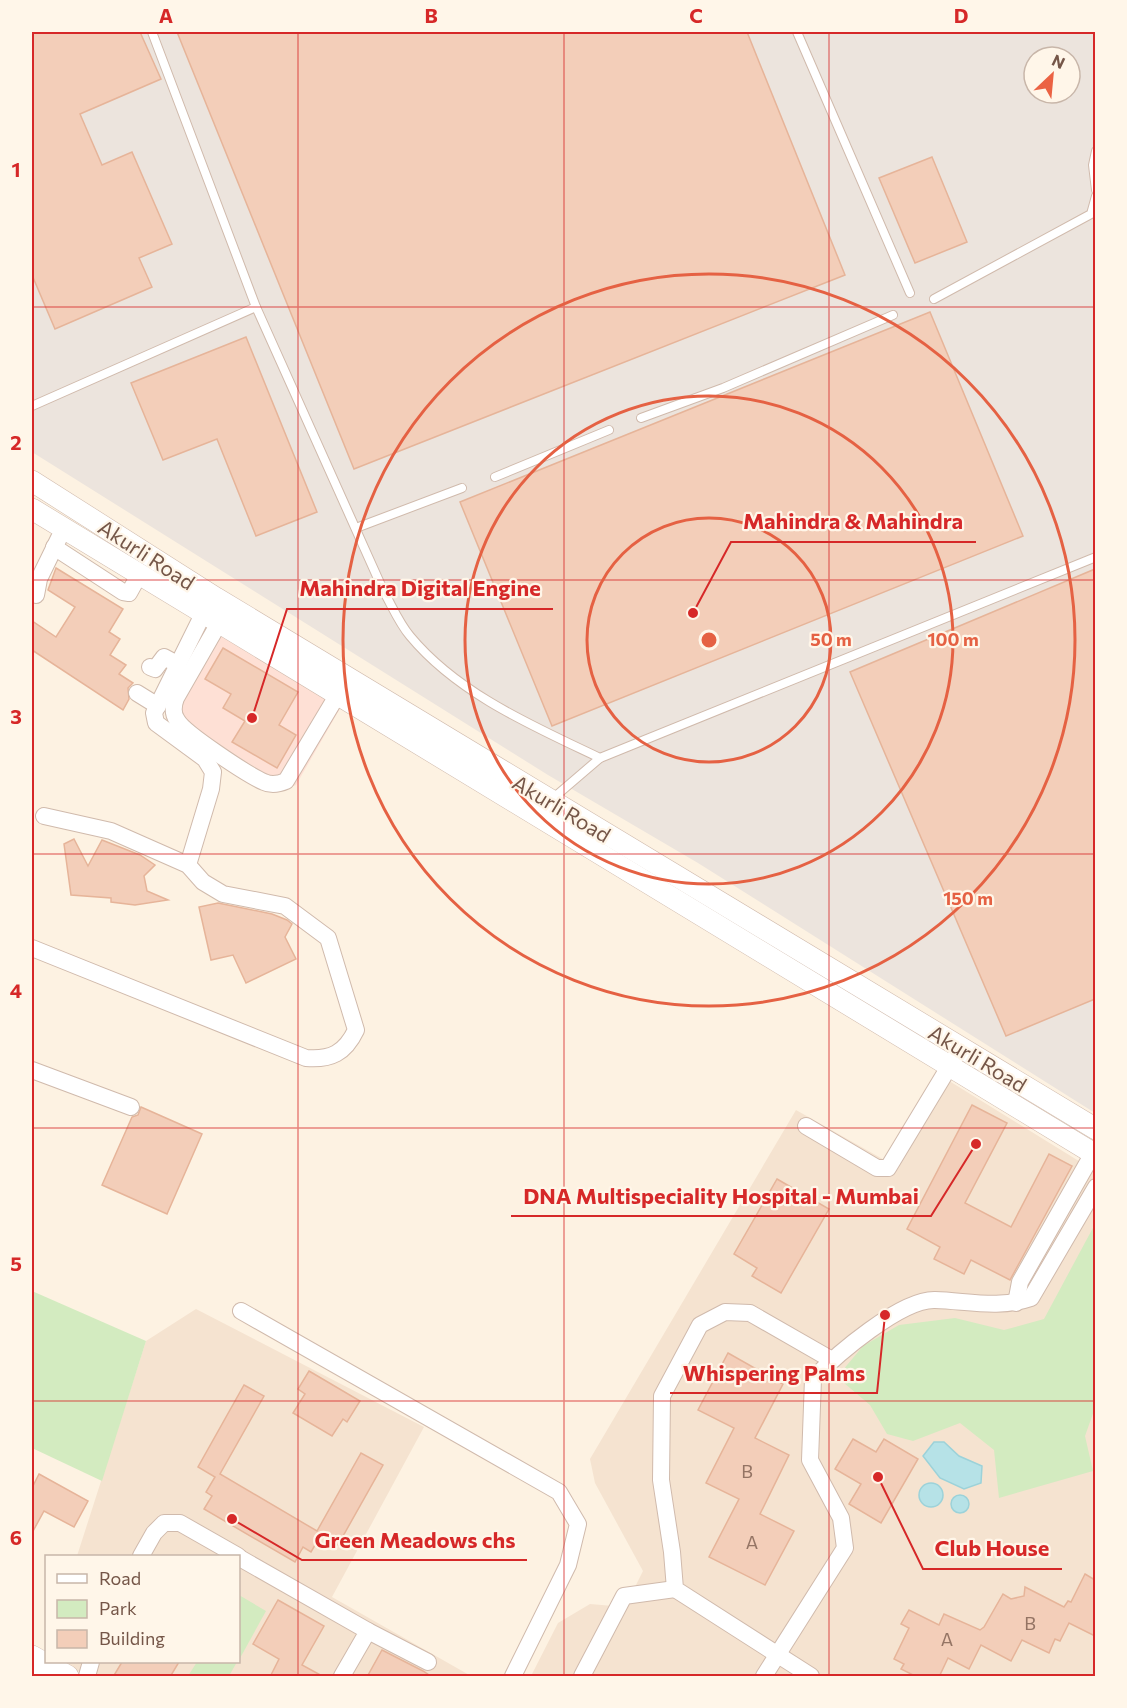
<svg xmlns="http://www.w3.org/2000/svg" width="1127" height="1708" font-family="Commissioner,sans-serif">
<style>
.residential{fill:#f5e3d0}
.commercial{fill:#fee0d5}
.industrial{fill:#ece4dd;fill-rule:evenodd}
.green{fill:#d3ebc0}
.water{fill:#b6e2e7;stroke:#9cd2d9;stroke-width:1.5}
.building{fill:#f3ceb9;stroke:#e6b499;stroke-width:1.5}
.lines{fill:none;stroke-linecap:round;stroke-linejoin:round}
.service-casing{stroke:#d0baac;stroke-width:10}
.minor-casing{stroke:#d0baac;stroke-width:18}
.tertiary-casing{stroke:#d0baac;stroke-width:22}
.service{stroke:#fff;stroke-width:8}
.minor{stroke:#fff;stroke-width:16}
.tertiary{stroke:#fff;stroke-width:21}
.grid{fill:none;stroke:#d62828;stroke-width:1.5;stroke-opacity:0.55}
.ring{fill:none;stroke:#e56143;stroke-width:3}
.labels{text-anchor:middle;dominant-baseline:central;stroke-width:4.5;stroke-linejoin:round;paint-order:stroke}
.number-label{font-size:18px;fill:#947464}
.street-label{font-size:21px;fill:#755648;stroke:#fff6e9}
.centre{fill:#e56143;stroke:#fff6e9;stroke-width:3}
.ring-label{font-size:18px;text-anchor:middle;font-weight:bold;fill:#e56143;stroke:#fff6e9;stroke-width:4.5;stroke-linejoin:round;paint-order:stroke}
.leader{fill:none;stroke:#d62828;stroke-width:2}
.callout-dot{fill:#d62828;stroke:#fff6e9;stroke-width:2}
.callout-label{font-size:22px;text-anchor:middle;font-weight:bold;fill:#d62828;stroke:#fff6e9;stroke-width:4.5;stroke-linejoin:round;paint-order:stroke}
.neatline{fill:none;stroke:#d62828;stroke-width:2}
.grid-label{font-size:20px;text-anchor:middle;font-weight:bold;fill:#d62828}
</style>
<rect width="100%" height="100%" fill="#fdf2e2"/>
<g class="residential">
<polygon points="946,1079 1095,1171 1095,1676 531,1676 558,1623 590,1604 625,1607 643,1571 595,1483 590,1459 796,1110 895,1166"/>
<polygon points="196,1309 424,1427 332,1597 471,1676 88,1676 60,1662 238,1662 238,1556 77,1556 146,1341"/>
</g>
<polygon class="commercial" points="211,624 342,705 296,785 283,790 177,731 162,706"/>
<path class="industrial" d="M32,32H1095V1113L698,863L548,775L32,452ZM1034,57H1070V93H1034Z"/>
<g class="green">
<polygon points="1095,1224 1095,1408 1085,1436 1093,1471 999,1498 994,1450 960,1423 913,1441 887,1434 870,1405 837,1377 863,1346 899,1325 955,1318 1004,1330 1044,1319"/>
<polygon points="32,1291 146,1341 102,1481 32,1448"/>
<polygon points="239,1595 266,1611 239,1660"/>
<polygon points="197,1662 237,1662 229,1676 188,1676"/>
</g>
<g class="water">
<polygon points="934,1442 944,1442 959,1456 982,1466 981,1483 964,1489 940,1478 923,1456"/>
<circle cx="931" cy="1495" r="12"/>
<circle cx="960" cy="1504" r="9"/>
</g>
<g class="building">
<polygon points="32,32 140,32 161,79 80,114 102,165 132,152 172,244 139,258 152,287 55,329 32,275"/>
<polygon points="177,32 747,32 845,275 354,469"/>
<polygon points="932,157 967,242 915,263 879,178"/>
<polygon points="930,312 1023,536 552,726 460,502"/>
<polygon points="246,337 317,512 256,536 217,439 163,460 131,383"/>
<polygon points="56,568 123,609 109,632 120,639 110,655 126,665 119,674 133,683 128,688 129,699 123,710 32,650 32,621 56,637 75,607 48,590"/>
<polygon points="1095,569 1095,999 1006,1036 850,672"/>
<polygon points="223,648 298,692 279,725 296,735 277,768 232,742 245,721 223,708 231,694 205,679"/>
<polygon points="74,839 88,866 102,840 140,855 155,865 144,876 147,891 168,900 135,905 111,902 111,898 71,895 64,844"/>
<polygon points="218,903 272,914 287,920 292,924 285,937 296,959 246,983 233,955 211,960 199,907"/>
<polygon points="972,1105 1007,1123 965,1203 1011,1227 1049,1154 1072,1166 1010,1280 971,1260 964,1274 934,1259 940,1247 907,1229"/>
<polygon points="141,1107 202,1134 167,1214 102,1185 132,1117 138,1115"/>
<polygon points="777,1179 829,1209 781,1293 752,1276 757,1268 734,1254"/>
<polygon points="728,1353 783,1384 755,1438 789,1455 760,1514 794,1531 765,1585 709,1557 739,1499 706,1483 734,1428 698,1410"/>
<polygon points="309,1371 360,1401 347,1422 343,1419 332,1436 293,1413 305,1394 298,1389"/>
<polygon points="244,1385 264,1396 220,1474 317,1531 361,1453 383,1465 338,1545 321,1535 311,1552 303,1547 295,1562 204,1509 212,1496 206,1492 215,1477 198,1467"/>
<polygon points="853,1439 876,1452 884,1439 918,1459 881,1523 849,1504 861,1484 835,1469"/>
<polygon points="39,1474 88,1501 74,1527 44,1511 32,1533 32,1488"/>
<polygon points="1085,1574 1095,1580 1095,1636 1069,1623 1060,1641 1055,1639 1049,1653 1022,1640 1011,1661 981,1645 969,1669 948,1658 939,1677 917,1677 901,1669 904,1664 894,1659 909,1628 901,1624 909,1610 939,1625 944,1614 980,1630 984,1627 1003,1594 1011,1599 1024,1596 1025,1587 1064,1607 1068,1601 1071,1602"/>
<polygon points="278,1600 324,1626 302,1665 324,1677 270,1677 279,1659 253,1644"/>
<polygon points="382,1650 423,1671 432,1677 367,1677"/>
<polygon points="122,1662 179,1662 170,1677 113,1677"/>
</g>
<g class="lines">
<g class="service-casing">
<g id="service">
<path d="M152,32L256,307L384,592C392,606 399,623 410,636C458,694 533,726 600,758"/>
<polyline points="797,32 910,293"/>
<polyline points="1096,151 1093,165 1096,190"/>
<polyline points="934,299 1091,214 1096,196"/>
<polyline points="32,406 256,307"/>
<polyline points="641,418 723,388 893,315"/>
<polyline points="495,477 609,430"/>
<polyline points="356,528 462,488"/>
<polyline points="551,800 600,758 1096,557"/>
</g>
</g>
<g class="minor-casing">
<g id="minor">
<polyline points="54,547 123,592 129,593 139,575"/>
<polyline points="36,595 39,579 59,538"/>
<path d="M219,623L176,698C173,706 172,713 177,720C184,733 248,775 264,782C272,786 279,784 286,781L344,684"/>
<polyline points="150,667 155,669 164,657 177,664"/>
<polyline points="137,693 158,706"/>
<polyline points="188,865 211,789 213,772 205,759 156,723 154,713 209,602"/>
<path d="M32,948L306,1058C331,1060 345,1053 356,1030L328,938L285,906L223,894L203,882L188,865L111,831L44,816"/>
<polyline points="32,1070 131,1107"/>
<polyline points="806,1126 877,1168 888,1168 955,1057"/>
<polyline points="1016,1303 1020,1282 1096,1148"/>
<polyline points="241,1311 559,1492 578,1524 568,1565 513,1676"/>
<polyline points="141,1556 154,1533 164,1523 180,1523 238,1556"/>
<polyline points="238,1557 368,1631 342,1676"/>
<polyline points="368,1631 428,1662"/>
<polyline points="87,1676 91,1662"/>
<polyline points="582,1676 624,1596 675,1589"/>
<path d="M764,1676L845,1548L841,1518L810,1460L813,1379C836,1355 901,1299 935,1300C968,1301 999,1309 1031,1298L1096,1187"/>
<polyline points="811,1676 675,1589 672,1552 661,1480 662,1396 700,1325 725,1312 750,1313 832,1360"/>
</g>
</g>
<g class="tertiary-casing">
<g id="tertiary">
<polyline points="32,481 216,598 1096,1129"/>
<polyline points="32,509 1096,1155"/>
<polyline points="32,1656 68,1676"/>
<polyline points="32,1674 35,1676"/>
</g>
</g>
<use href="#service" class="service"/>
<use href="#minor" class="minor"/>
<use href="#tertiary" class="tertiary"/>
</g>
<path class="grid" d="M298,32V1676M564,32V1676M829,32V1676M32,307H1096M32,580H1096M32,854H1096M32,1128H1096M32,1401H1096"/>
<g class="ring">
<circle cx="709" cy="640" r="122"/>
<circle cx="709" cy="640" r="244"/>
<circle cx="709" cy="640" r="366"/>
</g>
<g class="labels">
<g class="number-label">
<text x="747" y="1471">B</text>
<text x="752" y="1542">A</text>
<text x="1030" y="1623">B</text>
<text x="947" y="1639">A</text>
</g>
<g class="street-label">
<text transform="translate(147 554) rotate(33)">Akurli Road</text>
<text transform="translate(562 808) rotate(31)">Akurli Road</text>
<text transform="translate(978 1058) rotate(31)">Akurli Road</text>
</g>
</g>
<circle cx="709" cy="640" r="9" class="centre"/>
<g class="ring-label">
<text x="831" y="646">50 m</text>
<text x="953" y="646">100 m</text>
<text x="968" y="905">150 m</text>
</g>
<path class="leader" d="M693 613L731 542H976M252 718L287 609H553M976 1144L931 1216H511M885 1315L877 1393H670M232 1519L302 1560H527M878 1477L923 1569H1062"/>
<g class="callout-dot">
<circle cx="693" cy="613" r="6"/>
<circle cx="252" cy="718" r="6"/>
<circle cx="976" cy="1144" r="6"/>
<circle cx="885" cy="1315" r="6"/>
<circle cx="232" cy="1519" r="6"/>
<circle cx="878" cy="1477" r="6"/>
</g>
<g class="callout-label">
<text x="853" y="529">Mahindra &amp; Mahindra</text>
<text x="420" y="596">Mahindra Digital Engine</text>
<text x="721" y="1204">DNA Multispeciality Hospital - Mumbai</text>
<text x="774" y="1381">Whispering Palms</text>
<text x="415" y="1548">Green Meadows chs</text>
<text x="992" y="1556">Club House</text>
</g>
<rect width="1127" height="1708" fill="none" stroke="#fff6e9" stroke-width="66"/>
<rect x="45" y="1555" width="195" height="108" fill="#fff6e9" stroke="#c8b6a9" stroke-width="1.5"/>
<rect x="57" y="1574" width="30" height="9" fill="#ffffff" stroke="#c8b6a9" stroke-width="1.5"/>
<text x="99" y="1585" font-size="18" fill="#755648">Road</text>
<rect x="57" y="1600" width="30" height="18" fill="#d3ebc0" stroke="#c8b6a9" stroke-width="1.5"/>
<text x="99" y="1615" font-size="18" fill="#755648">Park</text>
<rect x="57" y="1630" width="30" height="18" fill="#f3ceb9" stroke="#c8b6a9" stroke-width="1.5"/>
<text x="99" y="1645" font-size="18" fill="#755648">Building</text>
<g transform="translate(1052 75) rotate(26)"><circle r="28" fill="#fff6e9" stroke="#c8b6a9" stroke-width="1.5"/>
<path d="M0-4.5L10 22L0 15L-10 22Z" fill="#eb6243"/>
<text y="-9" font-size="16" font-weight="bold" text-anchor="middle" fill="#755648">N</text>
</g>
<rect x="33" y="33" width="1061" height="1642" class="neatline"/>
<g class="grid-label">
<text x="166" y="23">A</text>
<text x="431" y="23">B</text>
<text x="696" y="23">C</text>
<text x="961" y="23">D</text>
<text x="16" y="177">1</text>
<text x="16" y="450">2</text>
<text x="16" y="724">3</text>
<text x="16" y="998">4</text>
<text x="16" y="1271">5</text>
<text x="16" y="1545">6</text>
</g>
</svg>
